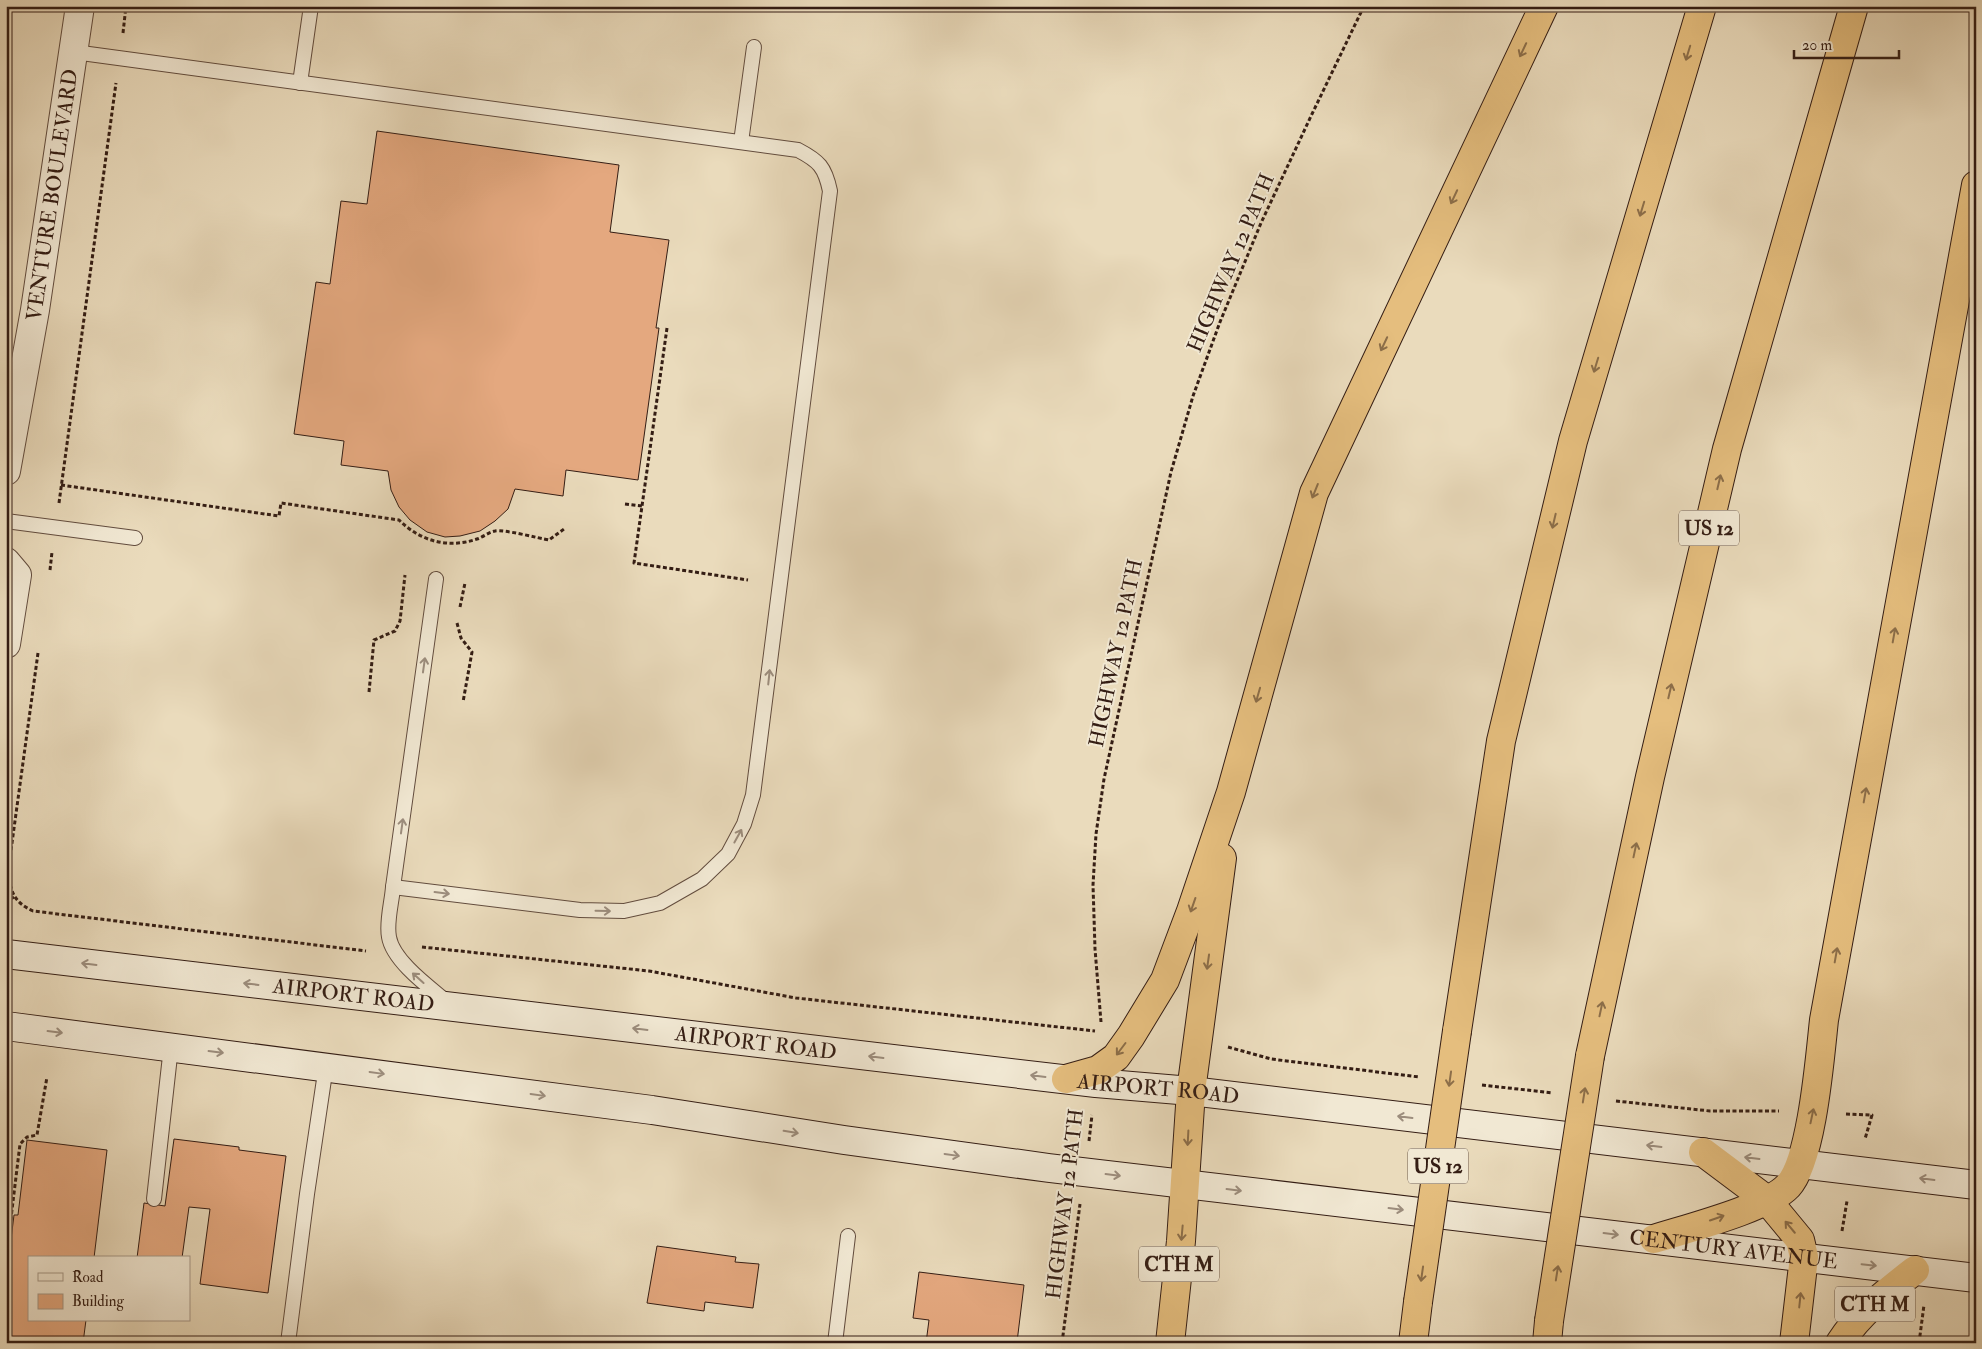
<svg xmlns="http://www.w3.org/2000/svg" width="1982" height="1349" font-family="'IM FELL Double Pica',serif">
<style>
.building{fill:#e4a87f;stroke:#341d14}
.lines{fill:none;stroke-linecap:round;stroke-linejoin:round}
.lane-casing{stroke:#624c3e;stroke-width:16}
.street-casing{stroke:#624c3e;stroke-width:30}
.secondary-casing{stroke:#341d14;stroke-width:30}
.highway-casing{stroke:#341d14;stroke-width:30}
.path{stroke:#341d14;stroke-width:3;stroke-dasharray:4 2.5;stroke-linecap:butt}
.lane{stroke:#f1e8d3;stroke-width:14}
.street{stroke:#f1e8d3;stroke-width:28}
.secondary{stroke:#f1e8d3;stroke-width:28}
.highway{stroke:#e5be7e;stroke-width:28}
.highway-bridge-casing{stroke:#341d14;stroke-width:30;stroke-linecap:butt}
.highway-bridge{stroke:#e5be7e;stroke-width:28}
.oneway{stroke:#8c6e49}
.oneway2{stroke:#9c8d7d}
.labels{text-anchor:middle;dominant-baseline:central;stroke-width:4;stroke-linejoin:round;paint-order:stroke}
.shield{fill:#f1e8d3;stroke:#6d5a4d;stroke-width:1}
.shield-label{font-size:20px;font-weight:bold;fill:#341d14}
.street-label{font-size:21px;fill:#341d14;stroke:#f1e8d3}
</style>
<rect width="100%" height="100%" fill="#eadbbc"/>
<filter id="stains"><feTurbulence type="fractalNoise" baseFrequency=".004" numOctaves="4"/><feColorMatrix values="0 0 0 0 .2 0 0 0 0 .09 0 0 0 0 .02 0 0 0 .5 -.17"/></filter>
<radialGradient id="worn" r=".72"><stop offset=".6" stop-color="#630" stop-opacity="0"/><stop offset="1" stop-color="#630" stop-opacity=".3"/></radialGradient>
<g class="building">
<polygon points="377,131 619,165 610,232 669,240 656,328 659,328 638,480 566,470 563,496 515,489 508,509 495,521 480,531 460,536 445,537 427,532 410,520 399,507 391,490 388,471 341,465 344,441 294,434 316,282 330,284 341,201 367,204"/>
<polygon points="174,1139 239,1147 239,1150 286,1156 268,1293 200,1284 210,1209 189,1207 182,1258 137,1258 144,1203 165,1206"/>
<polygon points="27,1140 107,1150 94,1258 29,1258 29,1320 86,1320 83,1343 6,1343 6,1280 14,1215 18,1215"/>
<polygon points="657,1246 736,1257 735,1262 759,1264 753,1308 705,1302 704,1311 647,1303"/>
<polygon points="919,1272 1024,1285 1017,1342 1021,1343 926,1343 929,1320 913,1318"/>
</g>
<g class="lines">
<g class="lane-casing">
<g id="lane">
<path d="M74,52L798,150C819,161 825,167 830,191L753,795L744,824L728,854L702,879L660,903L624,911L580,910L393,887"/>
<polyline points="300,83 311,6"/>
<polyline points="741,142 754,47"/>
<polyline points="6,521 135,538"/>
<path d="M436,579L393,887C392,902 386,922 389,937C393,961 429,987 447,1002"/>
<polyline points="154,1199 171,1047"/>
<polyline points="288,1343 307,1194 326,1066"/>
<polyline points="835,1343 848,1236"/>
</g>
</g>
<g class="street-casing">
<g id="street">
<path id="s1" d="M6,471L35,310L80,6"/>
<polyline points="6,562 17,575 6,644"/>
</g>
</g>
<g class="secondary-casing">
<g id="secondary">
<path id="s2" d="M6,954L1096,1083L1191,1091L1976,1185"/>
<path id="s3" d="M6,1026L652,1110L844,1140L1049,1168L1976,1278"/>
</g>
</g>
<g class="highway-casing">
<g id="highway">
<polyline points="1457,1031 1501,741 1573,441 1702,6"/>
<polyline points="1590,1056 1650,777 1727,449 1854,6"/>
<polyline points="1066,1079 1098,1070 1116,1057 1131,1036 1165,980 1191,911 1231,792 1314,493 1544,6"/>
<polyline points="1703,1152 1767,1200 1800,1240 1804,1257 1794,1343"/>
<path d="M1654,1239C1685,1229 1768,1208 1788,1186C1812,1161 1820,1056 1824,1020L1976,185"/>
<polyline points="1170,1343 1181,1241 1191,1091 1222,858"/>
<polyline points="1413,1343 1418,1302"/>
<polyline points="1547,1343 1549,1321"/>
<path d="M1840,1343C1858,1314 1888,1291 1915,1270"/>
</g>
</g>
<g class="path">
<polyline points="123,33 126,6"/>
<polyline points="667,328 634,563 748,580"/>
<path d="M61,485L279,516L281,503L399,520C420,541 448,549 477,539C483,537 489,532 495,531C503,529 538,538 549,540L564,529"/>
<polyline points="59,503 116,83"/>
<polyline points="625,504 642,506"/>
<polyline points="50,570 52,552"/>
<polyline points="460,607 465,583"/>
<polyline points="457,623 461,638 472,652 463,702"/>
<path d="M38,653L8,872C11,893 14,902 33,911L366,951"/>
<polyline points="369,692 374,640 395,631 400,621 405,575"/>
<polyline points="6,902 14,897"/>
<polyline points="422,947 649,971 796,998 1095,1031"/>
<polyline points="1101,1022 1095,949 1093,885 1096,834 1104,779 1171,472 1193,396 1220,322 1261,223 1312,114 1364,6"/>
<polyline points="1228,1047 1271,1059 1419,1077"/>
<polyline points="1482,1085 1553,1093"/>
<polyline points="1616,1101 1710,1111 1779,1111"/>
<polyline points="1846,1114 1872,1115 1865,1139"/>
<polyline points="1089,1141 1092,1115"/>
<polyline points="1842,1231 1847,1201"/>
<polyline points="6,1259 20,1144 27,1137 37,1135 47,1077"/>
<polyline points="1062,1343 1080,1204"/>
<polyline points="1919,1343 1924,1305"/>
</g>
<use href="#lane" class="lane"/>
<use href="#street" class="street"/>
<use href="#secondary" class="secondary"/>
<use href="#highway" class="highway"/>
<g class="highway-bridge-casing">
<g id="highway-bridge">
<polyline points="1418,1302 1457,1031"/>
<polyline points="1549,1321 1590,1056"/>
</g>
</g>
<use href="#highway-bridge" class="highway-bridge"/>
</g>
<defs><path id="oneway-shaft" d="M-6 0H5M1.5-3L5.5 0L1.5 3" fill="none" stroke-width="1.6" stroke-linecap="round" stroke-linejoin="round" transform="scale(1.25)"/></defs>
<g class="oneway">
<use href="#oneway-shaft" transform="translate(1523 50) rotate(115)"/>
<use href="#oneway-shaft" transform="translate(1688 53) rotate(107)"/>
<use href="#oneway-shaft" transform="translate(1454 197) rotate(115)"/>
<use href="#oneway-shaft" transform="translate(1642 209) rotate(107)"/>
<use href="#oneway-shaft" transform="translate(1384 344) rotate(115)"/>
<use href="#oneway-shaft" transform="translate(1596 365) rotate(107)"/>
<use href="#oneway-shaft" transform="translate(1719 482) rotate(-77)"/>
<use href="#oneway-shaft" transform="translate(1315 491) rotate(112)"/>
<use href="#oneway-shaft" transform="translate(1554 521) rotate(103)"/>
<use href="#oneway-shaft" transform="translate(1894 635) rotate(-80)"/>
<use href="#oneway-shaft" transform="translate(1670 691) rotate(-77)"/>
<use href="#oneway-shaft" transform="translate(1258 695) rotate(106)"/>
<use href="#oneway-shaft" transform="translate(1865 795) rotate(-80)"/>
<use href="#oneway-shaft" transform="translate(1635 850) rotate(-78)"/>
<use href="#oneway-shaft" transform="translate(1193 905) rotate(109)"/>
<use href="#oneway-shaft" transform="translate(1836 955) rotate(-80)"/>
<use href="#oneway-shaft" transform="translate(1208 962) rotate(98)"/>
<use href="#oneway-shaft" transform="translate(1601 1009) rotate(-78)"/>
<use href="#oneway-shaft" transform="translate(1121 1049) rotate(127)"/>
<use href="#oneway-shaft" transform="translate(1450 1079) rotate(98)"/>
<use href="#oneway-shaft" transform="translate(1584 1095) rotate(-81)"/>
<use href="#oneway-shaft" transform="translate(1812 1116) rotate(-78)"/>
<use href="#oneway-shaft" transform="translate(1188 1138) rotate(93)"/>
<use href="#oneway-shaft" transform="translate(1717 1218) rotate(-19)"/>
<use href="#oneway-shaft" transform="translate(1790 1227) rotate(-130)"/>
<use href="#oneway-shaft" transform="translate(1182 1233) rotate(95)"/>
<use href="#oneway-shaft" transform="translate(1557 1273) rotate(-81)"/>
<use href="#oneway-shaft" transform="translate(1422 1274) rotate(98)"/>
<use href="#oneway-shaft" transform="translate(1800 1300) rotate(-84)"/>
</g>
<g class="oneway2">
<use href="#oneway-shaft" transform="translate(424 665) rotate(-82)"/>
<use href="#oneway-shaft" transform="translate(769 677) rotate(-84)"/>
<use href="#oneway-shaft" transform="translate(402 826) rotate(-82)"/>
<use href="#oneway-shaft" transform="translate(738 836) rotate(-61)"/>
<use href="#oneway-shaft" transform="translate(442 893) rotate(7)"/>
<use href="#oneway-shaft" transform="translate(603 911) rotate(1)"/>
<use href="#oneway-shaft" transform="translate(89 964) rotate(-173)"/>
<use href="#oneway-shaft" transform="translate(418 978) rotate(-138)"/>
<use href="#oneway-shaft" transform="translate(251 984) rotate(-173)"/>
<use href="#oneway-shaft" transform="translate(640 1029) rotate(-173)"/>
<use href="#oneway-shaft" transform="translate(55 1032) rotate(7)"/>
<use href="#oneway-shaft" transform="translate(216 1052) rotate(7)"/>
<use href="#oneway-shaft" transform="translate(876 1057) rotate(-173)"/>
<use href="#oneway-shaft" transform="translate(377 1073) rotate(8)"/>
<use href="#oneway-shaft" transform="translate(1038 1076) rotate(-173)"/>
<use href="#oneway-shaft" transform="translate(538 1095) rotate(8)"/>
<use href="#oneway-shaft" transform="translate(1405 1117) rotate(-173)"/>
<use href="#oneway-shaft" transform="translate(791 1132) rotate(9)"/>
<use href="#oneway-shaft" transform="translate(1654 1146) rotate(-173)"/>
<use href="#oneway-shaft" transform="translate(952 1155) rotate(8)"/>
<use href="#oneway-shaft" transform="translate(1752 1158) rotate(-173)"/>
<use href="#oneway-shaft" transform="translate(1113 1175) rotate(7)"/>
<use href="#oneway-shaft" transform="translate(1927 1179) rotate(-173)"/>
<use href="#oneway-shaft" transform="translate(1234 1190) rotate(7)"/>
<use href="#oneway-shaft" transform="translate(1396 1209) rotate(7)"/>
<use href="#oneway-shaft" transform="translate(1611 1234) rotate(7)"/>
<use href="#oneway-shaft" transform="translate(1869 1265) rotate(6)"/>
</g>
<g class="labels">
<g class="shield">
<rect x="1679" y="510.5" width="60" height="35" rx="4"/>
<rect x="1408" y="1148.5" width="60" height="35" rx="4"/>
<rect x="1139" y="1246.5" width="80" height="35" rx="4"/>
<rect x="1835" y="1286.5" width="80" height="35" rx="4"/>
</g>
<g class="shield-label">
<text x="1709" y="528">US 12</text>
<text x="1438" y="1166">US 12</text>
<text x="1179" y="1264">CTH M</text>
<text x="1875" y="1304">CTH M</text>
</g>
<g class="street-label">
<text stroke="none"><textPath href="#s1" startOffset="280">VENTURE BOULEVARD</textPath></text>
<text transform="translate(1231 263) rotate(-67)">HIGHWAY 12 PATH</text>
<text transform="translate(1116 653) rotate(-78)">HIGHWAY 12 PATH</text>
<text stroke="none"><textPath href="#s2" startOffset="350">AIRPORT ROAD</textPath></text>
<text stroke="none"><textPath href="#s2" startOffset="755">AIRPORT ROAD</textPath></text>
<text stroke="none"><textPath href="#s2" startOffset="1160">AIRPORT ROAD</textPath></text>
<text transform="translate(1065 1204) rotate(-83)">HIGHWAY 12 PATH</text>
<text stroke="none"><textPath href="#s3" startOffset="1742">CENTURY AVENUE</textPath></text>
</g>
</g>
<rect width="1982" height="1349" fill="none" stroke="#eadbbc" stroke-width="25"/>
<rect x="8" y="8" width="1967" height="1334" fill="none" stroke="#341d14" stroke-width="2.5"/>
<rect x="12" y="12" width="1957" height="1324" fill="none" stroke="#341d14"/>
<rect x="28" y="1256" width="162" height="65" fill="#f1e8d3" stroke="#a59787"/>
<rect x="38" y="1273" width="25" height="8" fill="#f1e8d3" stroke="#a59787"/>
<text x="72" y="1282" font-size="15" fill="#341d14">Road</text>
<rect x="38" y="1294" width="25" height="15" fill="#e4a87f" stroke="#a59787"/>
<text x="72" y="1306" font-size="15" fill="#341d14">Building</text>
<path d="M1794 50v8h105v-8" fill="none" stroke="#341d14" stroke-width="2.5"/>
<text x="1802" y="50" font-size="15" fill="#341d14" stroke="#f1e8d3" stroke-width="4" paint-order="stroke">20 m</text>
<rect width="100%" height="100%" filter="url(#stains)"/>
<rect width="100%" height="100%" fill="url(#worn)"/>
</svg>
